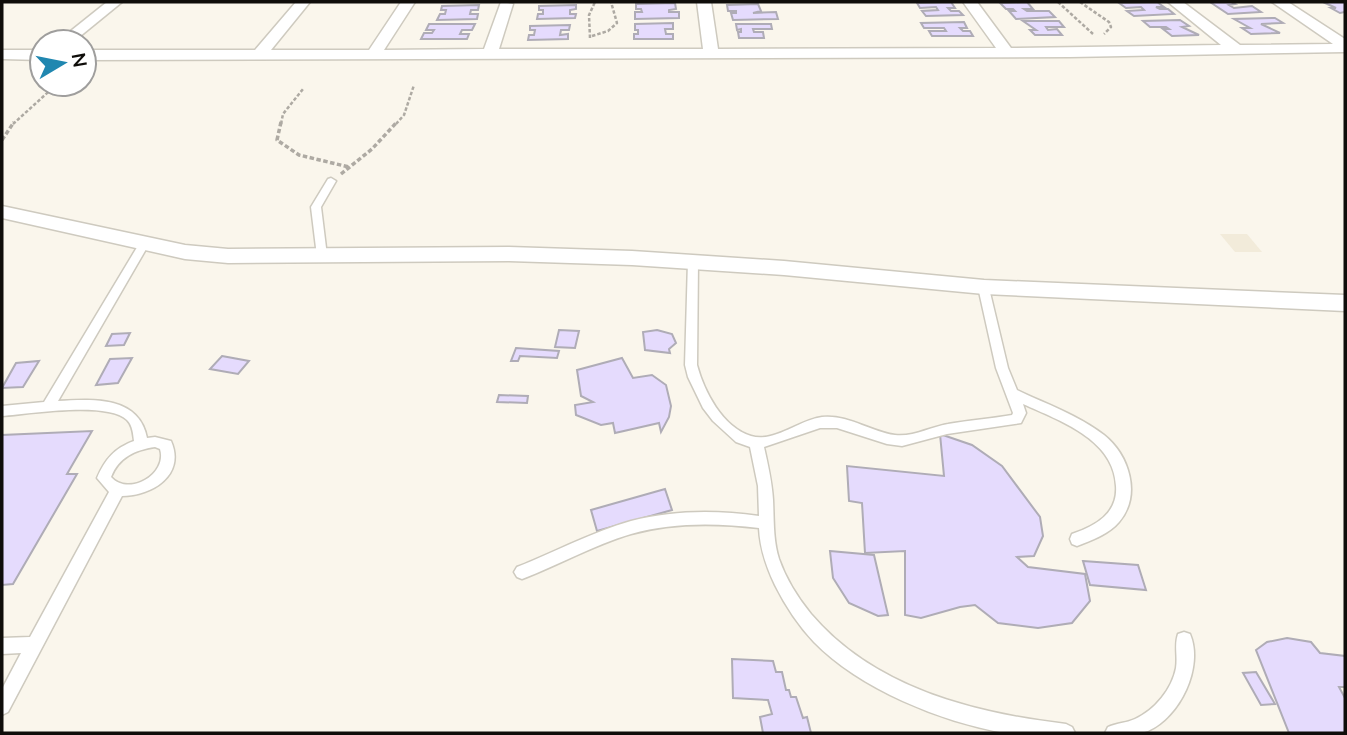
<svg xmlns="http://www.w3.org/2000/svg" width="1347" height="735" font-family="'Nunito Sans',sans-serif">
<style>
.built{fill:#f2ebda}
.building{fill:#e5dbfd;stroke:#afacb6;stroke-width:2}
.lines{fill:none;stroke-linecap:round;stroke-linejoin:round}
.lane-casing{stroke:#cecabf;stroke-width:3}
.street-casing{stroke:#cecabf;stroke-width:3}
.path-far1{stroke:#aeaaa3;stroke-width:2.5;stroke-dasharray:3.5 2;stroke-linecap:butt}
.path{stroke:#aeaaa3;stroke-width:3.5;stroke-dasharray:4.5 2.5;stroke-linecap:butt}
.lane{fill:#fff;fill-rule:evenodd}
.street{fill:#fff;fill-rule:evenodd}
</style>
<rect width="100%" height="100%" fill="#faf6ec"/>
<polygon class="built" points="1220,234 1247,234 1262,252 1235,252"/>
<g class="building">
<polygon points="951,2 955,8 948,8 951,11 959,11 963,15 926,16 922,11 938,10 936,7 920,8 917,3"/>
<polygon points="1027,2 1033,9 1024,9 1027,11 1049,11 1055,17 1016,19 1009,11 1015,11 1013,9 1006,9 1000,3"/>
<polygon points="1157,2 1164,7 1156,7 1160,9 1168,9 1174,14 1134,16 1127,11 1144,10 1141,7 1126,8 1119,3"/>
<polygon points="1210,2 1231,2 1235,4 1229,5 1234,8 1252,6 1261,12 1228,14"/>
<polygon points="1323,2 1345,2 1345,12 1340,13 1331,8 1336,8"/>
<polygon points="675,3 676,9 669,10 669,12 679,12 679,18 635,19 635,12 642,12 641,9 636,9 636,4"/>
<polygon points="758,4 761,11 753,13 776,12 778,19 733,20 731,13 736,13 736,11 728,11 727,5"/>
<polygon points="479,5 478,10 471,10 470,14 478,14 477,19 437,20 440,14 445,14 446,10 441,10 442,6"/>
<polygon points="576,5 576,9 570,10 570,14 576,14 575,18 537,19 538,14 543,14 543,10 539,10 539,6"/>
<polygon points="1275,18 1283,23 1261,24 1280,33 1251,34 1242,28 1250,28 1234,19"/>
<polygon points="1180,20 1189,26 1182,27 1199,35 1172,36 1163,29 1169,29 1166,27 1150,27 1143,21"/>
<polygon points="1023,21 1059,21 1064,27 1046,27 1048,30 1057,29 1062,35 1035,35 1030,30 1036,30"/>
<polygon points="964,22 967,28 960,28 963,31 970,31 973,36 932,36 929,31 946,31 944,28 924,28 921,23"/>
<polygon points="673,23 673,29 665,29 666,34 673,34 673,39 634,39 634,34 638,34 638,30 635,30 635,24"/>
<polygon points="429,24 475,24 472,30 462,30 460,34 469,34 467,39 421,39 424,33 432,33 434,30 426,30"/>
<polygon points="736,24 771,24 772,29 753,29 754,32 763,32 764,38 739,38 738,32 741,32 741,29 737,30"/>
<polygon points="570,25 569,30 561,30 560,35 568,34 568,39 528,40 529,35 534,35 535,30 530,30 530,26"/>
<polygon points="559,330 579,331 575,348 555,347"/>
<polygon points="657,330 672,334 676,343 669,349 670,353 645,350 643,332"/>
<polygon points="130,333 124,345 106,346 112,334"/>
<polygon points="516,348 559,351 557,358 520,356 518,361 511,361"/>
<polygon points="222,356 249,361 238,374 210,369"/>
<polygon points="132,358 118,383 96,385 110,359"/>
<polygon points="622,358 633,378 652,375 666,385 671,406 669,417 661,432 659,423 615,433 613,423 601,425 576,415 575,405 593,402 581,396 577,370"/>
<polygon points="39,361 23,387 2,388 16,363"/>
<polygon points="499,395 528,396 527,403 497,402"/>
<polygon points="92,431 67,474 77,474 13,584 2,585 2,435"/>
<polygon points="940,434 972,445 1002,466 1040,517 1043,536 1034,556 1017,557 1028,567 1085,574 1090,601 1072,623 1038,628 998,623 975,605 960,607 921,618 905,615 905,551 865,553 862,503 849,501 847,466 944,476"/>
<polygon points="665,489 672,510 597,531 591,510"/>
<polygon points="830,551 874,555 888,615 878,616 849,603 833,578"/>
<polygon points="1083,561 1138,565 1146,590 1090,585"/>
<polygon points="1287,638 1311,642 1320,653 1345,656 1345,687 1339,687 1345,698 1345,733 1289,733 1256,650 1267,642"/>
<polygon points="732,659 773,661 776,672 782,672 786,690 789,690 791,697 796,697 803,718 807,717 811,733 763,733 760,717 772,714 768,700 733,698"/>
<polygon points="1256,672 1275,704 1261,705 1243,673"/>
</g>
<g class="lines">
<g class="lane-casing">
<g id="lane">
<polygon points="331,178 336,181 321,207 327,256 322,259 317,256 311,207 328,179"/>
<path d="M144,241L149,244L58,401C91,399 139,395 147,438L155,437L171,441C186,475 152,496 122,496L8,712L2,715V689L21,653L2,654V638L30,637L109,492L97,478C105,459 115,448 134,441C133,434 133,426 127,420C107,401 29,414 2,416V406L44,402L139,244ZM155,447L160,449C168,474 129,497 111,477C119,457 135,450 155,447Z"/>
<path d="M693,258L698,261L697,365C704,391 722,427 751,436C774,443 799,420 822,417C848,414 871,432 895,435C914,437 930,427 948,424C969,420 991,419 1012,415L1013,413L996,368L978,287L980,284H988L1008,368L1017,390C1046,404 1078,415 1104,435C1129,455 1142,495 1119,522C1109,534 1092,540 1077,546L1072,544L1070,539L1072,534C1095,526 1118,514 1116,486C1114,439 1060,421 1023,404L1026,413L1021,423L947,434L902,446L887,444L837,428H820L764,447C768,465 772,482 773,500C774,520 773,540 779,559C786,579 798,598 811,614C874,688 973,713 1066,724L1072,727L1075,733C1052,733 1027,735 1005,733C941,722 860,689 814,642C798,625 785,605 775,585C766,566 760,549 759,528C717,523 673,522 631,534C593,545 559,565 522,579L517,577L514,572L517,567C555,552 592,532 631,521C673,510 717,510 759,516L758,486L750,447L736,442L713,421L703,408L688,377L685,365L688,261Z"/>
<path d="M1184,632L1190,634C1204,667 1180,717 1148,731C1137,735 1118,733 1105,733L1108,727C1117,723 1126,723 1135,719C1155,710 1172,689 1176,668C1178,657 1174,645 1178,634Z"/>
</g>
</g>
<g class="street-casing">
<g id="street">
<polygon points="107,2 122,2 73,42 57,42"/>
<polygon points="296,2 310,2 271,50 369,50 401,2 415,2 384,50 484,49 501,2 513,4 499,49 703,49 697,2 711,2 718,49 996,48 963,2 977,2 1011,48 1221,45 1168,2 1183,2 1240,45 1333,44 1272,2 1288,2 1345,39 1345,52 1070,57 84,60 84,50 255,50"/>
<polygon points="42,50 42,60 2,59 2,50"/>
<polygon points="2,206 185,245 228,249 509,247 632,251 784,261 984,280 1345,295 1345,311 984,294 784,275 632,265 509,261 228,263 185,259 2,218"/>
</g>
</g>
<g class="path-far1">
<polyline points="1058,2 1093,34"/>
<polyline points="1080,2 1109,22 1111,27 1104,34"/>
<polyline points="592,36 608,31 617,23 611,2"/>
<polyline points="590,38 589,15 595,2"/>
<polyline points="13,124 56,85"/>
<polyline points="281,124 283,114 303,89"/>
<polyline points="396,124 404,115 414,85"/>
</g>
<g class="path">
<polyline points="281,122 277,140 299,155 349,167"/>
<polyline points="2,140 14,122"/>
<polyline points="341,174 372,149 397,122"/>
</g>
<use href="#lane" class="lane"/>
<use href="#street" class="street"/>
</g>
<rect width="1347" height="735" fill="none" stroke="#0f0d0a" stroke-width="7"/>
<g transform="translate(63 63) rotate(80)"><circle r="33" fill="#ffffff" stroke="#9f9e9d" stroke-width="2"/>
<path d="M0-5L12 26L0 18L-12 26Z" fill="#2087b0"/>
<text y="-10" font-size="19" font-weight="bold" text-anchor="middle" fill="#0f0d0a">N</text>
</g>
</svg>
